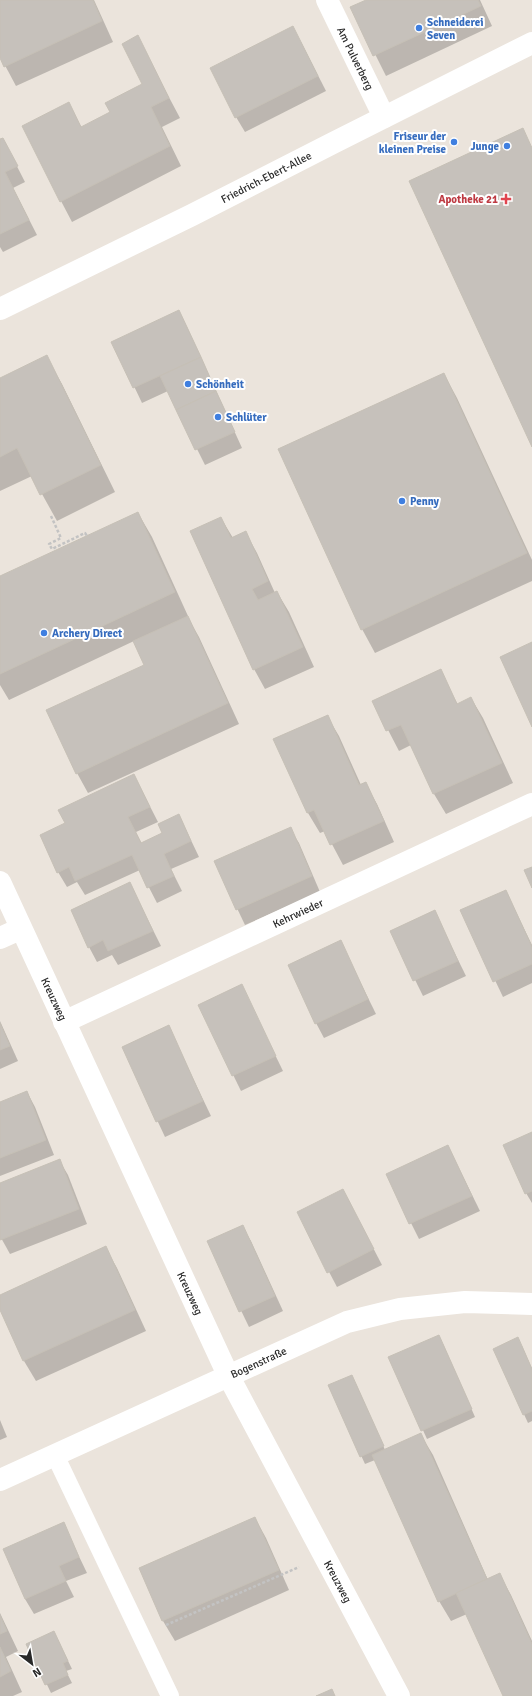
<svg xmlns="http://www.w3.org/2000/svg" width="532" height="1696" font-family="Signika,sans-serif">
<style>
.shadow{fill:#0003}
.building{fill:#c6c1bb;stroke:#c6c0b6}
.lines{fill:none;stroke-linecap:round;stroke-linejoin:round}
.path{stroke:#c3c3c3;stroke-width:2.5;stroke-dasharray:3 2;stroke-linecap:butt}
.service{stroke:#fff;stroke-width:18}
.minor{stroke:#fff;stroke-width:22}
.tertiary{stroke:#fff;stroke-width:22}
.shop-dot{fill:#3f7fe0;stroke:#fff;stroke-width:1.5}
.health-dot{fill:#e0444e;stroke:#fff;stroke-width:1.5}
.labels{text-anchor:middle;dominant-baseline:central;stroke-width:4;stroke-linejoin:round;paint-order:stroke}
.shop-label{font-size:11px;font-weight:bold;fill:#366cbe;stroke:#fff;text-anchor:start}
.street-label{font-size:11px;fill:#292929;stroke:#fff}
.health-label{font-size:11px;font-weight:bold;fill:#be3a42;stroke:#fff;text-anchor:end}
</style>
<rect width="100%" height="100%" fill="#ebe4dc"/>
<g class="shadow">
<polygon points="0,0 94,0 113,42 16,86 0,56"/>
<polygon points="369,0 480,0 492,26 386,76 352,8"/>
<polygon points="137,37 180,118 162,127 181,166 72,222 61,201 68,104 82,128 111,112 144,85"/>
<polygon points="301,42 326,91 245,132 236,117"/>
<polygon points="3,139 25,182 13,188 37,235 3,252 0,247 0,140"/>
<polygon points="179,312 187,327 242,448 205,465 168,391 142,403 113,342"/>
<polygon points="46,357 62,384 115,492 57,521 32,476 0,491 0,379"/>
<polygon points="444,374 457,398 532,560 532,581 375,653 362,629"/>
<polygon points="138,513 152,537 188,616 187,616 199,637 239,724 88,793 77,773 145,666 134,641 9,700 0,685 0,578"/>
<polygon points="221,518 233,538 246,533 257,553 275,593 277,592 289,612 314,667 265,689 254,669"/>
<polygon points="440,670 458,705 471,698 483,718 513,783 446,814 434,794 411,745 399,751 373,701"/>
<polygon points="327,716 339,736 361,785 365,783 377,804 394,842 343,865 325,831 320,833 308,813 274,739"/>
<polygon points="134,775 158,822 136,832 142,844 163,833 179,815 199,857 171,869 182,891 157,903 140,870 85,895 77,882 67,887 58,872 66,824"/>
<polygon points="290,829 299,843 320,892 245,925 215,862"/>
<polygon points="130,884 161,946 118,965 112,955 97,962 89,947"/>
<polygon points="506,891 532,945 532,983 503,997 462,911"/>
<polygon points="434,911 466,976 423,996 391,931"/>
<polygon points="340,941 376,1014 324,1038 316,1023"/>
<polygon points="241,985 283,1071 241,1091 199,1005"/>
<polygon points="0,1021 18,1061 0,1069"/>
<polygon points="168,1026 211,1116 165,1137 123,1047"/>
<polygon points="27,1092 35,1107 54,1155 0,1176 0,1103"/>
<polygon points="532,1133 532,1203 526,1193"/>
<polygon points="448,1146 480,1211 419,1239 387,1175"/>
<polygon points="59,1160 68,1175 87,1224 10,1254 0,1236 0,1184"/>
<polygon points="343,1190 382,1265 337,1287 298,1213"/>
<polygon points="242,1226 251,1241 283,1311 249,1327 208,1242"/>
<polygon points="105,1247 117,1268 146,1331 36,1381 24,1361 0,1308 0,1296"/>
<polygon points="443,1344 475,1417 427,1439 390,1358"/>
<polygon points="522,1346 532,1369 532,1421 528,1423 494,1349"/>
<polygon points="356,1384 385,1450 421,1435 433,1455 488,1580 500,1575 511,1595 532,1641 532,1696 504,1696 467,1614 451,1621 439,1601 375,1460 365,1464 329,1386"/>
<polygon points="0,1420 7,1437 0,1440"/>
<polygon points="255,1518 266,1538 289,1590 175,1641 163,1621 140,1568"/>
<polygon points="63,1523 87,1573 66,1581 74,1597 34,1614 25,1599"/>
<polygon points="0,1613 18,1651 6,1657 22,1692 13,1696 0,1696"/>
<polygon points="58,1640 72,1669 66,1671 72,1683 51,1693 28,1645"/>
</g>
<g class="building">
<polygon points="0,0 93,0 102,21 4,67 0,58"/>
<polygon points="366,0 478,0 481,6 373,56 350,7"/>
<polygon points="293,26 318,76 235,118 210,68"/>
<polygon points="138,35 169,98 151,107 170,146 60,202 22,126 69,102 81,127 110,112 105,103 142,84 122,44"/>
<polygon points="523,128 532,148 532,447 409,181"/>
<polygon points="3,138 18,166 5,172 29,220 0,234 0,139"/>
<polygon points="179,310 201,357 133,388 111,342"/>
<polygon points="47,355 101,465 40,495 17,448 0,457 0,378"/>
<polygon points="201,357 216,391 176,410 160,376"/>
<polygon points="444,373 527,553 361,630 278,449"/>
<polygon points="216,391 235,432 195,450 176,410"/>
<polygon points="138,512 175,592 0,674 0,576"/>
<polygon points="221,517 231,538 246,531 268,581 252,589 258,600 277,591 303,647 253,670 190,531"/>
<polygon points="188,616 228,703 76,774 46,710 144,665 133,641"/>
<polygon points="532,642 532,727 500,657"/>
<polygon points="441,669 457,704 471,697 502,763 433,794 401,725 386,731 372,701"/>
<polygon points="328,715 359,785 366,782 384,821 330,845 314,810 307,813 273,739"/>
<polygon points="134,774 150,807 128,817 141,843 162,833 158,824 179,814 191,841 164,854 174,876 147,888 132,855 75,881 69,867 57,873 40,835 65,823 58,810"/>
<polygon points="291,827 312,876 236,910 214,861"/>
<polygon points="532,867 532,888 524,870"/>
<polygon points="130,882 153,931 108,951 103,940 88,948 71,910"/>
<polygon points="506,890 532,947 532,964 493,982 460,910"/>
<polygon points="435,910 458,961 413,981 390,931"/>
<polygon points="341,940 368,999 315,1024 288,965"/>
<polygon points="242,984 276,1056 232,1076 198,1005"/>
<polygon points="0,1023 10,1046 0,1050"/>
<polygon points="169,1025 203,1101 156,1122 122,1047"/>
<polygon points="27,1091 46,1140 0,1158 0,1102"/>
<polygon points="532,1132 532,1191 525,1194 503,1145"/>
<polygon points="448,1145 472,1196 409,1224 386,1174"/>
<polygon points="60,1159 79,1209 0,1240 0,1183"/>
<polygon points="343,1189 374,1249 327,1273 297,1212"/>
<polygon points="243,1225 275,1296 239,1312 207,1241"/>
<polygon points="106,1246 135,1310 23,1361 0,1310 0,1295"/>
<polygon points="439,1335 472,1409 421,1431 388,1357"/>
<polygon points="518,1337 532,1369 532,1411 523,1415 493,1349"/>
<polygon points="352,1375 384,1446 360,1457 328,1385"/>
<polygon points="421,1433 487,1579 438,1602 372,1455"/>
<polygon points="255,1517 279,1570 162,1621 139,1568"/>
<polygon points="64,1522 79,1557 59,1566 66,1581 25,1599 3,1549"/>
<polygon points="500,1573 532,1644 532,1696 503,1696 456,1593"/>
<polygon points="0,1615 7,1631 0,1634"/>
<polygon points="54,1631 68,1661 63,1663 68,1675 45,1685 26,1644"/>
<polygon points="0,1647 11,1671 0,1677"/>
<polygon points="332,1689 335,1696 316,1696"/>
</g>
<g class="lines">
<g class="path">
<polyline points="51,516 61,538 49,544 52,549 85,533 87,536"/>
<polyline points="166,1625 299,1567"/>
</g>
<polyline class="service" points="55,1455 170,1696"/>
<g class="minor">
<path id="s1" d="M327,0L384,117"/>
<path id="s2" d="M0,882L228,1375L399,1696"/>
<polyline points="0,938 20,929"/>
<path id="s3" d="M64,1022L532,804"/>
<path id="s4" d="M0,1480L347,1322L400,1309L465,1302L532,1304"/>
</g>
<path class="tertiary" id="s5" d="M0,309L192,215L333,143L532,43"/>
</g>
<g class="shop-dot">
<circle cx="419" cy="28" r="4"/>
<circle cx="454" cy="142" r="4"/>
<circle cx="507" cy="146" r="4"/>
<circle cx="188" cy="384" r="4"/>
<circle cx="218" cy="417" r="4"/>
<circle cx="402" cy="501" r="4"/>
<circle cx="44" cy="633" r="4"/>
</g>
<path class="health-dot" d="M504 193h4v4h4v4h-4v4h-4v-4h-4v-4h4z"/>
<g class="labels">
<g class="shop-label">
<text x="427" y="22">Schneiderei<tspan x="427" dy="13">Seven</tspan></text>
<text x="446" y="136" text-anchor="end">Friseur der<tspan x="446" dy="13">kleinen Preise</tspan></text>
<text x="499" y="146" text-anchor="end">Junge</text>
<text x="196" y="384">Schönheit</text>
<text x="226" y="417">Schlüter</text>
<text x="410" y="501">Penny</text>
<text x="52" y="633">Archery Direct</text>
</g>
<g class="street-label">
<text stroke="none"><textPath href="#s1" startOffset="65">Am Pulverberg</textPath></text>
<text stroke="none"><textPath href="#s5" startOffset="297">Friedrich-Ebert-Allee</textPath></text>
<text stroke="none"><textPath href="#s3" startOffset="258">Kehrwieder</textPath></text>
<text stroke="none"><textPath href="#s2" startOffset="129">Kreuzweg</textPath></text>
<text stroke="none"><textPath href="#s2" startOffset="453">Kreuzweg</textPath></text>
<text stroke="none"><textPath href="#s4" startOffset="284">Bogenstraße</textPath></text>
<text stroke="none"><textPath href="#s2" startOffset="777">Kreuzweg</textPath></text>
</g>
<g class="health-label">
<text x="498" y="199">Apotheke 21</text>
</g>
</g>
<g transform="translate(32 1664) rotate(149)" stroke="#ffffff" stroke-width="3" paint-order="stroke">
<path d="M0-3L7 15L0 10L-7 15Z" fill="#292929"/>
<text y="-6" font-size="11" font-weight="bold" text-anchor="middle" fill="#292929">N</text>
</g>
</svg>
